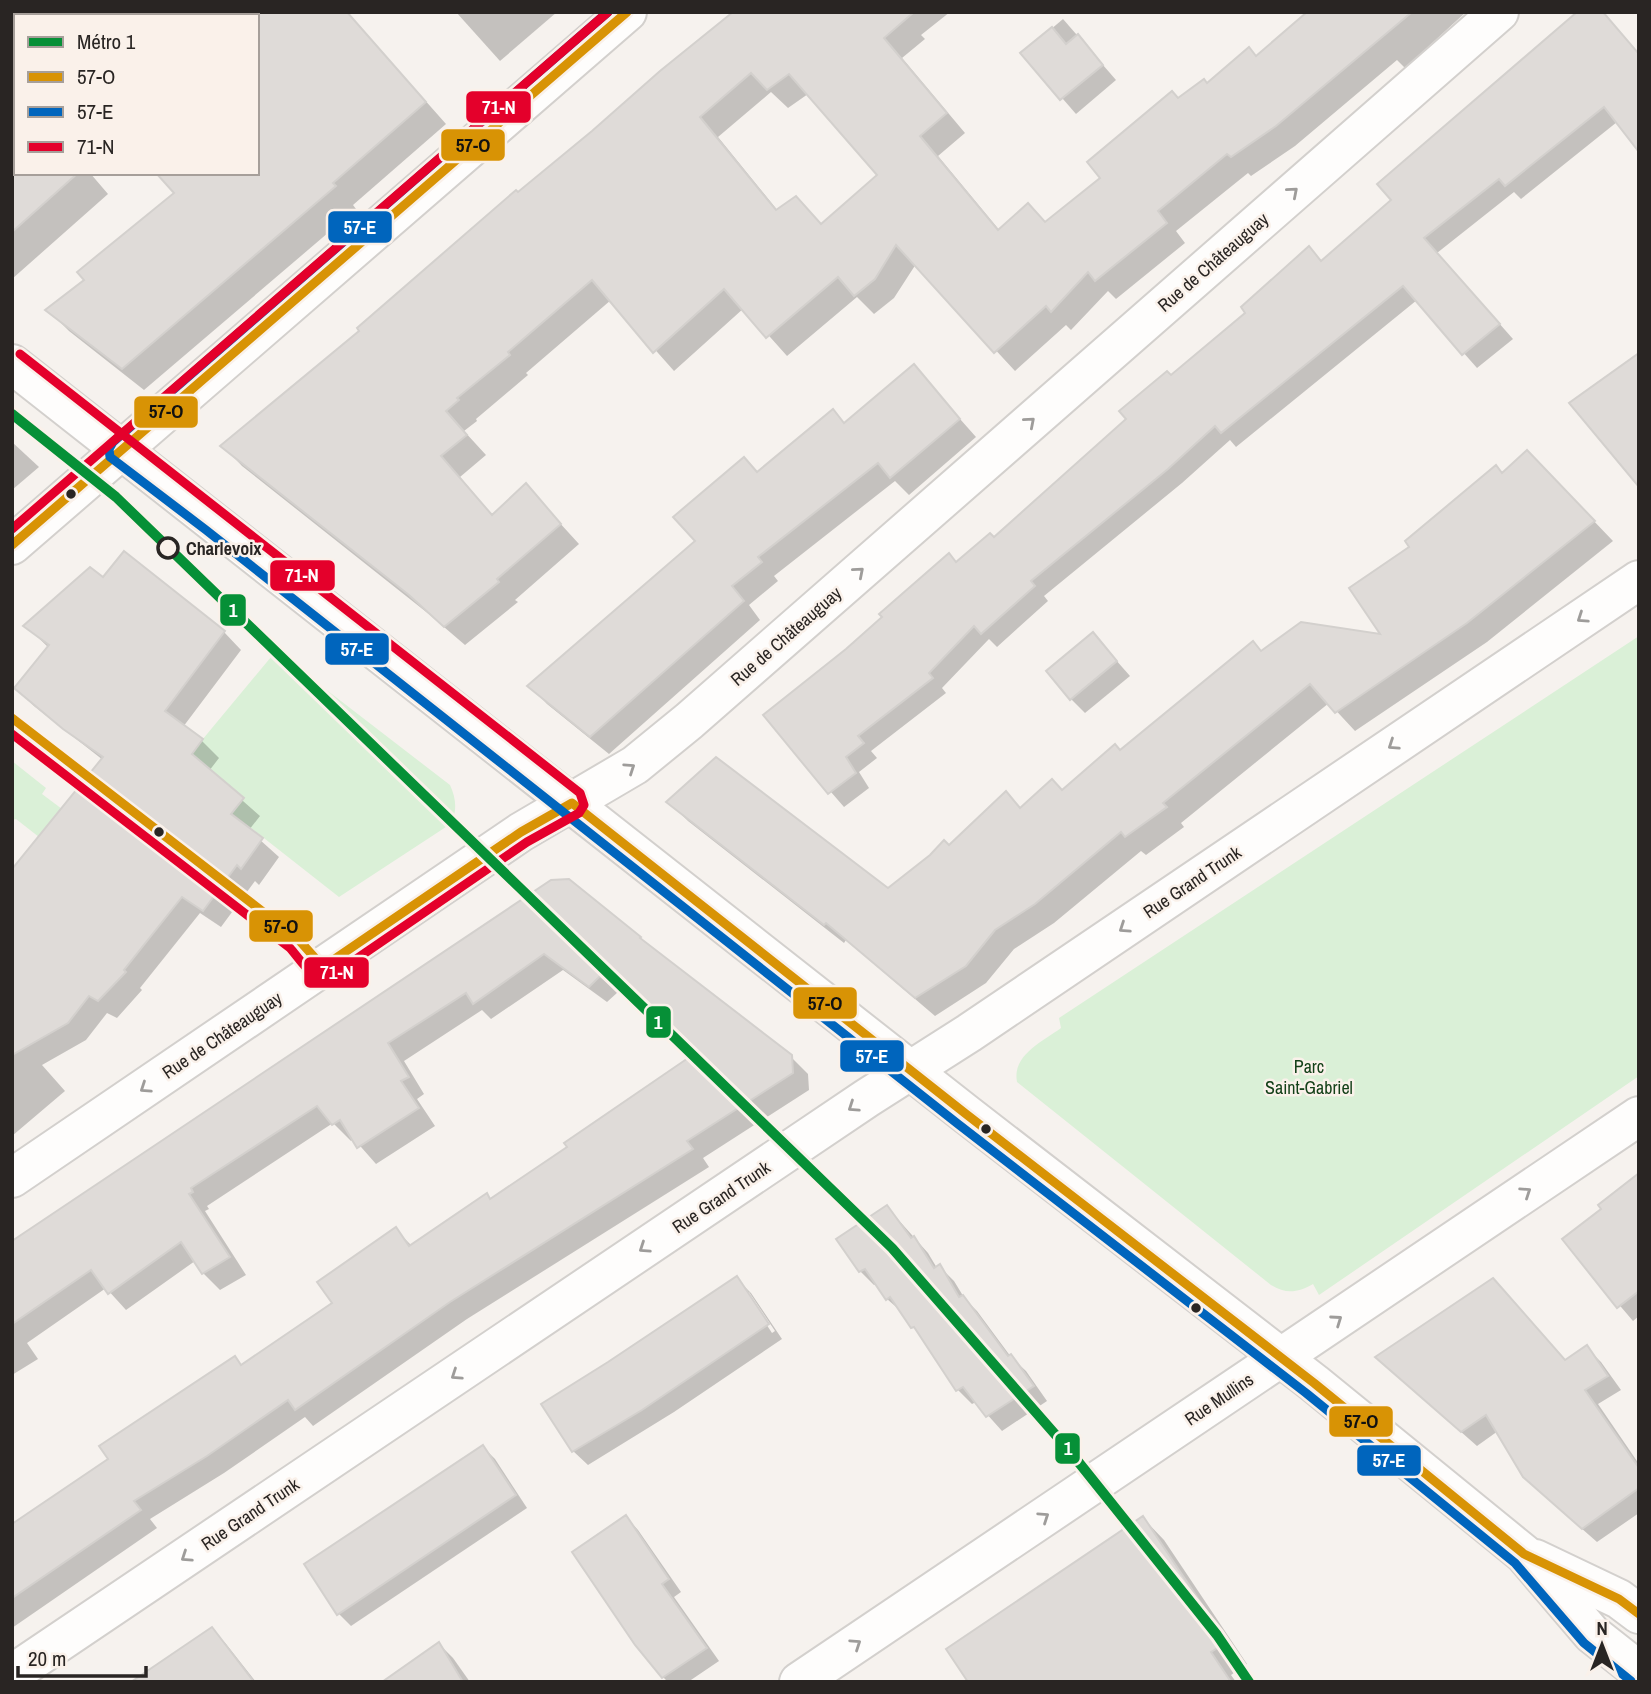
<svg xmlns="http://www.w3.org/2000/svg" width="1651" height="1694" font-family="'Archivo Narrow',sans-serif">
<style>
.green{fill:#daf0d7}
.shadow{fill:#0003;fill-rule:evenodd}
.building{fill:#dfdbd8;stroke:#d3d0cd;stroke-width:2;fill-rule:evenodd}
.lines{fill:none;stroke-linecap:round;stroke-linejoin:round}
.minor-casing{stroke:#d3d0cd;stroke-width:42}
.tertiary-casing{stroke:#d3d0cd;stroke-width:42}
.minor{stroke:#fefdfc;stroke-width:38}
.tertiary{stroke:#fefdfc;stroke-width:38}
.bus-1-casing{stroke:#faf1ea;stroke-width:14}
.bus-2-casing{stroke:#faf1ea;stroke-width:14}
.bus-3-casing{stroke:#faf1ea;stroke-width:14}
.bus-1{stroke:#d89305;stroke-width:9}
.bus-2{stroke:#0065bd;stroke-width:9}
.bus-3{stroke:#e4002b;stroke-width:9}
.metro-1-casing{stroke:#faf1ea;stroke-width:16}
.metro-1{stroke:#069037;stroke-width:10}
.oneway{stroke:#9e9c9a}
.bus-dot{fill:#292523;stroke:#faf1ea;stroke-width:2.5}
.stop-dot{fill:#faf1ea;stroke:#292523;stroke-width:3.5}
.labels{text-anchor:middle;dominant-baseline:central;stroke-width:5;stroke-linejoin:round;paint-order:stroke}
.street-label{font-size:18px;fill:#292523;stroke:#faf1ea}
.stop-label{font-size:18px;font-weight:bold;fill:#292523;stroke:#faf1ea;text-anchor:start}
.park-label{font-size:18px;fill:#144119;stroke:#faf1ea}
.line-badge{stroke:#faf1ea;stroke-width:2.5}
.badge-label{font-size:19px;text-anchor:middle;font-weight:bold;fill:#fff}
.pale-badge-label{font-size:19px;text-anchor:middle;font-weight:bold;fill:#111}
</style>
<rect width="100%" height="100%" fill="#f6f2ee"/>
<g class="green">
<path d="M1639,636V1076L1319,1295L1313,1284C1297,1293 1286,1294 1271,1285L1017,1082C1012,1055 1042,1042 1061,1028L1059,1018Z"/>
<path d="M276,651L450,785C456,798 457,809 452,823L339,897L232,813L243,797L214,773L188,778L178,769Z"/>
<polygon points="12,761 46,788 42,794 70,815 39,837 16,819 12,820"/>
</g>
<g class="shadow">
<polygon points="12,12 121,12 119,16 16,16 16,173 90,173 108,194 12,279"/>
<polygon points="251,12 347,12 446,124 353,205 356,209 144,390 69,331 48,310 86,280 257,173 257,16"/>
<polygon points="456,12 557,12 500,61"/>
<path d="M736,12H950L921,35L925,39L902,58L965,133L938,156L1000,231L1046,224L1102,178L1179,100L1257,58L1311,12H1466L1405,68L1397,60L1295,146L1251,176L1248,173L1176,231L1185,243L1116,299L1108,291L1071,330L1066,325L1015,371L916,264L894,298L874,314L857,297L787,356L744,308L674,371L611,300L526,373L528,375L476,419L477,421L464,431L486,455L460,477L493,516L526,486L579,544L515,600L518,602L465,645L430,615L242,466L223,446L361,331L518,194ZM771,92L788,108L808,94L879,175L822,225L796,198L778,211L718,137Z"/>
<polygon points="1580,12 1617,122 1521,199 1514,192 1437,253 1513,339 1477,368 1417,300 1236,447 1230,440 1182,483 1044,596 1048,601 997,647 989,639 942,688 946,693 871,751 877,758 859,772 869,788 844,807 765,716 956,563 994,540 1171,378 1247,314 1309,248 1323,262 1394,201"/>
<polygon points="1063,19 1116,80 1076,114 1023,53"/>
<polygon points="913,366 976,437 909,495 895,481 774,576 778,581 749,605 760,620 609,754 547,704 530,686 697,541 758,473 833,412 845,424"/>
<polygon points="12,442 39,467 12,490"/>
<polygon points="1546,471 1613,541 1487,642 1355,731 1329,703 1181,823 1184,827 1146,855 1141,851 1054,923 1014,949 986,983 935,1016 846,940 844,943 688,821 669,802 888,890 950,847 1006,793 1022,809 1063,792 1261,652 1383,637 1411,547 1503,474"/>
<polygon points="103,580 224,632 241,650 183,727 202,741 219,758 209,771 260,816 249,830 279,857 259,885 255,881 221,927 200,913 140,988 142,990 117,1018 107,1013 86,1040 42,1065 65,1091 12,1136 12,1001 103,760 34,706 16,688 49,648 26,626"/>
<polygon points="1093,634 1130,676 1085,713 1071,699"/>
<polygon points="552,882 640,938 791,1057 808,1074 809,1090 703,1158 709,1167 467,1319 313,1426 305,1417 224,1473 150,1519 157,1528 12,1628 12,1526 110,1460 235,1358 243,1366 334,1304 395,1229 412,1246 487,1195 492,1200 570,1147 695,1055 618,992 607,1002 563,970 491,1019 482,1010 404,1061 424,1094 417,1099 435,1126 376,1164 354,1139 351,1141 333,1123 207,1206 209,1209 205,1211 246,1275 220,1290 203,1273 195,1261 126,1310 106,1288 27,1343 38,1359 12,1375 12,1242"/>
<polygon points="1639,1176 1639,1316 1633,1321 1564,1240 1603,1209"/>
<polygon points="887,1207 928,1253 937,1268 939,1266 954,1281 965,1299 977,1311 1011,1357 1026,1371 1047,1401 1002,1431 976,1402 972,1404 958,1390 924,1339 902,1312 887,1299 877,1284 874,1285 860,1271"/>
<path d="M736,1278L751,1293L782,1339L674,1412L588,1465L573,1451ZM745,1292H749L775,1331L772,1333Z"/>
<polygon points="1587,1348 1601,1362 1621,1390 1598,1404 1639,1464 1639,1513 1597,1542 1540,1492 1498,1431 1477,1446 1392,1371 1566,1362"/>
<polygon points="483,1447 495,1459 527,1508 351,1626 339,1614"/>
<polygon points="626,1517 638,1530 681,1592 674,1597 719,1661 688,1682 668,1682 663,1677"/>
<polygon points="1143,1518 1164,1540 1247,1664 1231,1675 1236,1682 970,1682"/>
<polygon points="212,1629 226,1644 256,1682 132,1682"/>
<polygon points="439,1644 453,1658 470,1682 396,1682"/>
</g>
<g class="building">
<polygon points="257,12 347,12 426,102 333,183 336,186 122,369 45,310 84,280 77,272 174,193 156,173 257,173"/>
<path d="M733,12H914L884,38L947,113L920,136L998,230L1028,203L1045,222L1100,178L1087,162L1172,91L1178,98L1204,79L1207,83L1249,47L1256,56L1307,12H1412L1276,126L1231,157L1227,154L1158,211L1167,223L1095,281L1088,272L1051,312L1046,306L994,353L896,245L875,279L854,296L838,277L766,338L724,289L653,353L592,280L508,352L510,355L457,398L459,400L446,411L467,435L441,456L492,515L526,483L561,524L497,579L499,582L444,627L409,595L220,446L359,331L357,328L516,190L518,192L592,131L660,71ZM751,73L767,90L789,74L877,175L821,224L796,196L776,210L700,117Z"/>
<polygon points="1577,12 1603,12 1639,54 1639,152 1604,107 1505,186 1499,179 1424,238 1500,324 1462,355 1403,286 1221,433 1215,426 1168,469 1031,581 1035,586 981,634 974,626 929,673 933,678 858,736 864,743 846,757 856,773 828,794 763,715 846,649 882,617 879,614 949,553 956,562 990,533 994,537 1126,419 1119,411 1167,371 1171,375 1245,313 1241,307 1309,246 1321,261 1391,200 1377,184"/>
<polygon points="1052,27 1066,44 1078,34 1103,65 1060,100 1020,53"/>
<polygon points="12,173 78,173 12,232"/>
<polygon points="1639,353 1639,487 1569,403"/>
<polygon points="914,364 960,419 890,478 878,463 758,557 762,562 732,586 744,601 590,737 527,686 695,541 673,517 744,457 757,472 833,409 844,423"/>
<polygon points="1527,450 1595,521 1467,623 1335,713 1310,684 1163,803 1167,807 1125,837 1121,832 1035,904 995,930 966,966 915,998 826,923 824,925 666,802 716,757 888,888 930,855 944,840 949,845 1006,791 1020,808 1052,779 1062,790 1115,744 1120,750 1253,641 1261,651 1301,622 1380,634 1349,588 1409,547 1405,541 1496,465 1502,473"/>
<polygon points="124,551 225,631 165,711 203,739 192,754 244,798 231,814 263,838 241,869 237,865 203,911 182,897 124,970 126,972 98,1001 89,996 68,1023 12,1055 12,869 103,757 63,729 14,688 49,645 23,626 90,567 103,577"/>
<polygon points="1093,632 1117,661 1070,700 1046,671"/>
<polygon points="569,879 641,937 640,938 792,1055 793,1073 687,1141 693,1149 450,1302 295,1410 288,1400 207,1456 134,1501 141,1510 12,1598 12,1524 108,1459 99,1446 235,1356 241,1365 332,1303 317,1282 396,1227 409,1246 487,1193 490,1199 567,1147 564,1143 694,1054 600,976 589,987 544,954 473,1004 466,993 388,1043 409,1077 401,1081 419,1108 357,1148 340,1120 332,1125 317,1106 191,1188 193,1192 189,1194 230,1257 202,1274 181,1242 108,1294 91,1270 12,1324 12,1241 551,880"/>
<polygon points="1639,1173 1639,1291 1617,1308 1562,1239 1601,1209 1598,1205"/>
<polygon points="887,1205 911,1238 914,1236 934,1268 940,1264 959,1297 963,1295 1008,1356 1011,1354 1034,1386 986,1417 963,1387 956,1391 914,1327 911,1328 890,1297 886,1300 865,1269 859,1272 836,1239"/>
<polygon points="737,1276 769,1324 642,1410 572,1452 541,1404 608,1362"/>
<polygon points="1493,1278 1565,1360 1587,1345 1608,1376 1585,1390 1639,1468 1639,1488 1582,1529 1523,1477 1486,1415 1461,1432 1375,1357"/>
<polygon points="483,1445 516,1495 337,1615 304,1564"/>
<polygon points="626,1515 669,1579 662,1584 707,1648 662,1678 635,1645 572,1552"/>
<polygon points="1143,1516 1227,1642 1211,1652 1231,1682 968,1682 946,1649"/>
<polygon points="212,1627 254,1682 131,1682 181,1648"/>
<polygon points="439,1642 463,1682 382,1682"/>
</g>
<g class="lines">
<g class="minor-casing">
<g id="minor">
<polyline points="12,1178 521,832 635,765 689,721 1499,12"/>
<polyline points="12,1674 867,1098 969,1033 1639,580"/>
<polyline points="799,1682 1639,1116"/>
</g>
</g>
<g class="tertiary-casing">
<g id="tertiary">
<polyline points="12,364 966,1114 1314,1383 1524,1554 1592,1634 1639,1671"/>
<polyline points="12,545 627,12"/>
<polyline points="1535,1559 1619,1599 1639,1614"/>
</g>
</g>
<use href="#minor" class="minor"/>
<use href="#tertiary" class="tertiary"/>
<g class="bus-1-casing">
<g id="bus-1">
<polyline points="12,545 627,12"/>
<polyline points="12,718 298,939 323,967 521,832 572,803 966,1114 1314,1383 1524,1554 1619,1599 1639,1614"/>
</g>
</g>
<g class="bus-2-casing">
<polyline id="bus-2" points="608,12 113,442 109,449 110,457 206,530 958,1124 1306,1393 1515,1563 1584,1643 1631,1681"/>
</g>
<g class="bus-3-casing">
<g id="bus-3">
<polyline points="12,529 608,12"/>
<path d="M12,734L290,948C300,959 313,983 330,977L527,842L579,813L584,805L580,793L20,354"/>
</g>
</g>
<use href="#bus-1" class="bus-1"/>
<use href="#bus-2" class="bus-2"/>
<use href="#bus-3" class="bus-3"/>
<g class="metro-1-casing">
<polyline id="metro-1" points="12,414 116,497 892,1248 1068,1449 1217,1635 1249,1682"/>
</g>
<use href="#metro-1" class="metro-1"/>
</g>
<defs><path id="oneway-chevron" d="M-2-3.5L2.5 0L-2 3.5" fill="none" stroke-width="1.6" stroke-linecap="round" stroke-linejoin="round" transform="scale(1.75)"/></defs>
<g class="oneway">
<use href="#oneway-chevron" transform="translate(1293 192) rotate(-41)"/>
<use href="#oneway-chevron" transform="translate(1030 422) rotate(-41)"/>
<use href="#oneway-chevron" transform="translate(859 572) rotate(-41)"/>
<use href="#oneway-chevron" transform="translate(1582 618) rotate(146)"/>
<use href="#oneway-chevron" transform="translate(1393 745) rotate(146)"/>
<use href="#oneway-chevron" transform="translate(630 768) rotate(-34)"/>
<use href="#oneway-chevron" transform="translate(1124 928) rotate(146)"/>
<use href="#oneway-chevron" transform="translate(145 1088) rotate(146)"/>
<use href="#oneway-chevron" transform="translate(853 1107) rotate(146)"/>
<use href="#oneway-chevron" transform="translate(1526 1192) rotate(-34)"/>
<use href="#oneway-chevron" transform="translate(644 1248) rotate(146)"/>
<use href="#oneway-chevron" transform="translate(1337 1320) rotate(-35)"/>
<use href="#oneway-chevron" transform="translate(456 1375) rotate(146)"/>
<use href="#oneway-chevron" transform="translate(1044 1517) rotate(-34)"/>
<use href="#oneway-chevron" transform="translate(186 1557) rotate(146)"/>
<use href="#oneway-chevron" transform="translate(856 1644) rotate(-34)"/>
</g>
<g class="bus-dot">
<circle cx="71" cy="494" r="6"/>
<circle cx="159" cy="832" r="6"/>
<circle cx="986" cy="1129" r="6"/>
<circle cx="1196" cy="1308" r="6"/>
</g>
<circle class="stop-dot" cx="168" cy="548" r="10"/>
<g class="labels">
<g class="street-label">
<text transform="translate(1213 262) rotate(-41)">Rue de Châteauguay</text>
<text transform="translate(786 636) rotate(-41)">Rue de Châteauguay</text>
<text transform="translate(1192 882) rotate(-34)">Rue Grand Trunk</text>
<text transform="translate(222 1035) rotate(-34)">Rue de Châteauguay</text>
<text transform="translate(721 1197) rotate(-34)">Rue Grand Trunk</text>
<text transform="translate(1219 1399) rotate(-34)">Rue Mullins</text>
<text transform="translate(250 1514) rotate(-34)">Rue Grand Trunk</text>
</g>
<g class="stop-label">
<text x="186" y="548">Charlevoix</text>
</g>
<g class="park-label">
<text x="1309" y="1066">Parc<tspan x="1309" dy="21">Saint-Gabriel</tspan></text>
</g>
</g>
<g class="line-badge">
<rect x="465" y="90" width="67" height="34" rx="7" fill="#e4002b"/>
<rect x="440" y="128" width="66" height="34" rx="7" fill="#d89305"/>
<rect x="327" y="210" width="66" height="34" rx="7" fill="#0065bd"/>
<rect x="133" y="395" width="66" height="34" rx="7" fill="#d89305"/>
<rect x="269" y="559" width="67" height="33" rx="7" fill="#e4002b"/>
<rect x="219" y="593" width="28" height="34" rx="7" fill="#069037"/>
<rect x="324" y="632" width="66" height="34" rx="7" fill="#0065bd"/>
<rect x="248" y="909" width="66" height="34" rx="7" fill="#d89305"/>
<rect x="303" y="956" width="67" height="33" rx="7" fill="#e4002b"/>
<rect x="792" y="986" width="66" height="34" rx="7" fill="#d89305"/>
<rect x="645" y="1005" width="27" height="34" rx="7" fill="#069037"/>
<rect x="839" y="1039" width="66" height="34" rx="7" fill="#0065bd"/>
<rect x="1328" y="1405" width="66" height="33" rx="7" fill="#d89305"/>
<rect x="1054" y="1432" width="27" height="33" rx="7" fill="#069037"/>
<rect x="1356" y="1444" width="66" height="33" rx="7" fill="#0065bd"/>
</g>
<g class="badge-label">
<text x="499" y="114">71-N</text>
<text x="360" y="234">57-E</text>
<text x="302" y="582">71-N</text>
<text x="233" y="617">1</text>
<text x="357" y="656">57-E</text>
<text x="337" y="979">71-N</text>
<text x="658" y="1029">1</text>
<text x="872" y="1063">57-E</text>
<text x="1068" y="1455">1</text>
<text x="1389" y="1467">57-E</text>
</g>
<g class="pale-badge-label">
<text x="473" y="152">57-O</text>
<text x="166" y="418">57-O</text>
<text x="281" y="933">57-O</text>
<text x="825" y="1010">57-O</text>
<text x="1361" y="1428">57-O</text>
</g>
<rect width="1651" height="1694" fill="none" stroke="#292523" stroke-width="28"/>
<rect x="14" y="14" width="245" height="161" fill="#faf1ea" stroke="#a69f9a" stroke-width="2"/>
<rect x="28" y="37" width="35" height="10" fill="#069037" stroke="#a69f9a" stroke-width="2"/>
<text x="77" y="49" font-size="21" fill="#292523">Métro 1</text>
<rect x="28" y="72" width="35" height="10" fill="#d89305" stroke="#a69f9a" stroke-width="2"/>
<text x="77" y="84" font-size="21" fill="#292523">57-O</text>
<rect x="28" y="107" width="35" height="10" fill="#0065bd" stroke="#a69f9a" stroke-width="2"/>
<text x="77" y="119" font-size="21" fill="#292523">57-E</text>
<rect x="28" y="142" width="35" height="10" fill="#e4002b" stroke="#a69f9a" stroke-width="2"/>
<text x="77" y="154" font-size="21" fill="#292523">71-N</text>
<g transform="translate(1602 1645)" stroke="#faf1ea" stroke-width="5" paint-order="stroke">
<path d="M0-5L12 26L0 18L-12 26Z" fill="#292523"/>
<text y="-10" font-size="19" font-weight="bold" text-anchor="middle" fill="#292523">N</text>
</g>
<path d="M18 1666v10h128v-10" fill="none" stroke="#292523" stroke-width="3.5"/>
<text x="28" y="1666" font-size="21" fill="#292523" stroke="#faf1ea" stroke-width="5" paint-order="stroke">20 m</text>
</svg>
